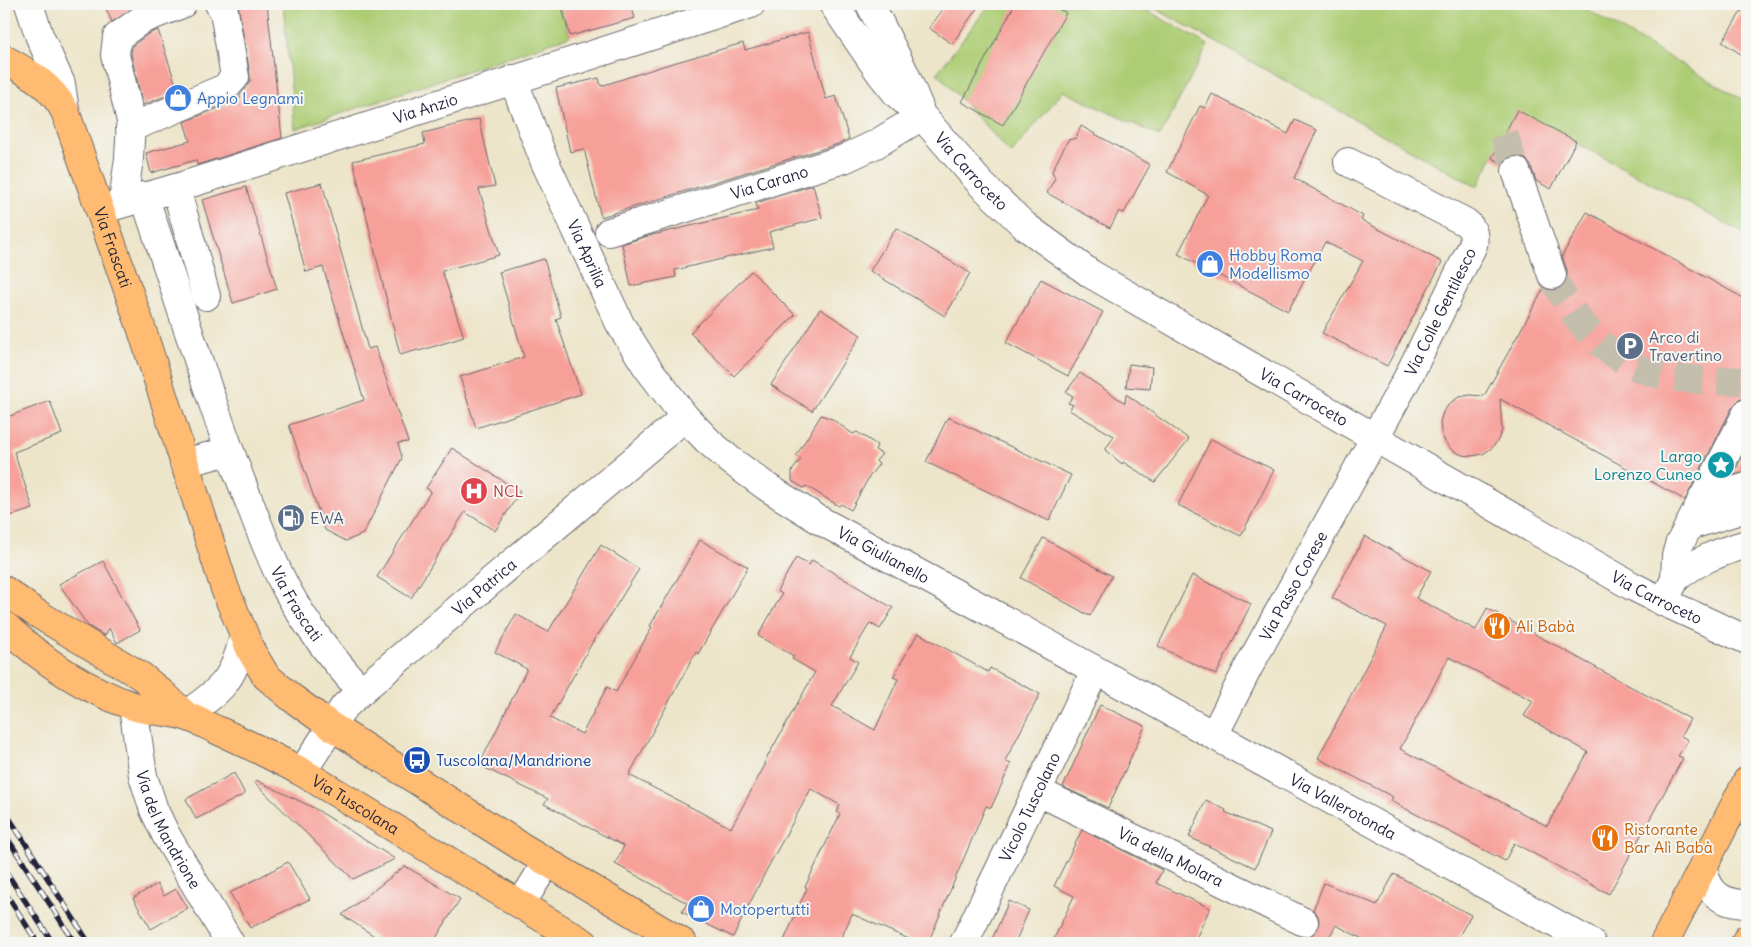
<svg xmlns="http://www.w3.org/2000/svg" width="1751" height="947" font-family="Delius,sans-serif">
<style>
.green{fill:#adcd74;stroke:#687858}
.building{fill:#f7a09a;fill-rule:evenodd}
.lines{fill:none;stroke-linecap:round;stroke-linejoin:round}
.minor-tunnel{stroke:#c4bead;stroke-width:28;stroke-dasharray:28 14;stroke-linecap:butt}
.minor-casing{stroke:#69666d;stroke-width:30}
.major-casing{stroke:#69666d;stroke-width:30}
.minor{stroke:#fff;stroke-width:28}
.major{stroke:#ffbb71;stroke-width:28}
.rail-casing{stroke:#22223b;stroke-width:5.5}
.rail{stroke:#f6f6f2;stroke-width:4;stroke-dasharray:11;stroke-linecap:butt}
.labels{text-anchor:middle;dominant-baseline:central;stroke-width:4;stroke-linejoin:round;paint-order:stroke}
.shop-label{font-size:16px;fill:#366cbe;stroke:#f6f6f2;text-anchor:start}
.street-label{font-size:16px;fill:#22223b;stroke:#f6f6f2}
.service-label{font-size:16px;fill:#4e5e75;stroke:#f6f6f2;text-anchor:start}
.culture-label{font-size:16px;fill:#0d838f;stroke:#f6f6f2;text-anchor:end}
.health-label{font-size:16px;fill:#be3a42;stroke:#f6f6f2;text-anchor:start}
.food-label{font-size:16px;fill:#c56008;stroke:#f6f6f2;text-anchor:start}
.transit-label{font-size:16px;fill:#164399;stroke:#f6f6f2;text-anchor:start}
</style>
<rect width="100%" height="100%" fill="#f6f6f2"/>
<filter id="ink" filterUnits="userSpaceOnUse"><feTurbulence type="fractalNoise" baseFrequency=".02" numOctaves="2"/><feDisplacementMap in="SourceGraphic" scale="10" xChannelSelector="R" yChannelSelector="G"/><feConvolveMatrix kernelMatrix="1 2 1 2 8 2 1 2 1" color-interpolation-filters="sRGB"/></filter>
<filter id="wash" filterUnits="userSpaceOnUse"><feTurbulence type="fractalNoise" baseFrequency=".0096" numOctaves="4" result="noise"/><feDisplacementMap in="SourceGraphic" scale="20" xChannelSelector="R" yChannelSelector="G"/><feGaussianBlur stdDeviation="1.12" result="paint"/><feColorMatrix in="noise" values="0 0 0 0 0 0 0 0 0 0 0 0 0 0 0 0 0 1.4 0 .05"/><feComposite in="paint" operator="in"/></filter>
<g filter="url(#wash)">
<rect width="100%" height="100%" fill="#ede5c9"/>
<g class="green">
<polygon points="283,4 559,4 570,36 295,129"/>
<polygon points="990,4 1136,4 1208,45 1160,136 1063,91 1011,154 937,73"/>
<polygon points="1147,4 1577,4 1747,102 1747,235 1517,111 1477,187"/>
</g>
<g id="blocks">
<g class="building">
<polygon points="104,4 140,4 112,22"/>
<polygon points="238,4 267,4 282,138 197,165 196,160 151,173 146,153 190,141 184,122 240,99 240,95 250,82 250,74"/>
<polygon points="561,4 631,4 635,18 570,36"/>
<polygon points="947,4 980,4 952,44 929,28"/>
<polygon points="1015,4 1050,4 1066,13 1003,125 962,102"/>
<polygon points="1746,4 1747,4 1747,58 1722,42"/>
<polygon points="158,30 178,91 143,105 131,54 132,46 148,34"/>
<polygon points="808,32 826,99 836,96 849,139 838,144 601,217 584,149 570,152 556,88 599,78 601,86 666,65 743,43 745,50"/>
<polygon points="1212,94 1288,134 1295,120 1317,130 1294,178 1363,216 1361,220 1442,262 1387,366 1322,333 1363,261 1325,242 1288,311 1178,254 1208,195 1167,172 1200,106 1205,108"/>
<polygon points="1517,110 1576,141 1551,189 1536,181 1531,166 1526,159 1518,156 1511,156 1505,160 1503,164 1492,158"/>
<polygon points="479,119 495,186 479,189 499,255 442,271 464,337 419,351 418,350 400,355 353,161 425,144 423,133"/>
<polygon points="1081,126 1150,165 1124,213 1119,211 1110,228 1047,193 1055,178 1052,171 1068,140 1076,138"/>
<polygon points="322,183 368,349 375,347 408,442 398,443 402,458 363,534 346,541 325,530 289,425 364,400 323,267 306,272 284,193"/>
<polygon points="813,185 822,218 769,232 773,247 675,270 676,277 631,286 622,244 648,236 758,210 756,203"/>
<polygon points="246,187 277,289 233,303 202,200"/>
<polygon points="1587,212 1747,300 1747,398 1739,400 1733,406 1685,500 1500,399 1502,430 1498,440 1492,448 1483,454 1472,456 1462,455 1452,450 1445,442 1441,432 1440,422 1443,412 1450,403 1459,397 1470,395 1484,396 1544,288 1550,290 1557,290 1564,285 1567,277 1567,270 1562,256"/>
<polygon points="896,228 970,273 945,316 870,271"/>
<polygon points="544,259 561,317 556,319 581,394 476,428 460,377 524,357 499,272"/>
<polygon points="751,271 795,315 734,376 690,333"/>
<polygon points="1041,279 1103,312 1068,376 1006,343"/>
<polygon points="820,309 861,335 812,411 771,385"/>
<polygon points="1129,364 1152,367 1150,389 1126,387"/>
<polygon points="1080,373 1125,403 1126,394 1189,439 1155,482 1123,462 1122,464 1105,450 1114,436 1069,410 1073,405 1068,403 1073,396 1066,392"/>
<polygon points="50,401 62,434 14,452 33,509 4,518 4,418"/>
<polygon points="821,415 832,419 853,434 857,432 877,445 875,450 882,454 876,461 879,464 869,477 851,510 841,504 839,506 806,486 804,488 792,481 792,471 801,459 796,456"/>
<polygon points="948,417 1071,475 1049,521 926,462"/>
<polygon points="1211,439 1274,470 1241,536 1178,505"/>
<polygon points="1747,447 1747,472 1733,475"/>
<polygon points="452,448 520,492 495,531 465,512 411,598 377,577 431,491 426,488"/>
<path d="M1365,536L1431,571L1416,598L1476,630L1487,608L1690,719L1681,736L1688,740L1678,756L1683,758L1609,894L1514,843L1505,861L1391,801L1393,797L1318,758L1387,626L1332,598ZM1449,657L1533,701L1524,716L1588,752L1547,826L1400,749Z"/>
<polygon points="1043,538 1112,576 1090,616 1021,578"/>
<polygon points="700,540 748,567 698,654 696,652 629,775 731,828 766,763 764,763 815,672 792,659 794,656 758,636 782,594 777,591 796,558 809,565 812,560 893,608 880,629 870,623 850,657 858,662 832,706 875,730 898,679 893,677 918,633 988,672 990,668 1040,694 1005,761 1011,764 991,808 986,806 928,943 918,943 852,914 839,943 783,943 807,888 805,887 840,814 837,812 840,805 811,789 767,869 733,937 682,912 687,903 615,864 624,846 544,804 548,799 479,765 527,669 495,652 516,614 548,632 601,545 639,569 598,635 597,634 550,718 582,734 607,687 616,692 652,627 650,626"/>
<polygon points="103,561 140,630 117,643 109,628 105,636 88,626 59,584"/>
<polygon points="1192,575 1251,604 1216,675 1158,646"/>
<polygon points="1100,705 1145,726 1108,808 1063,787"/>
<polygon points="234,773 245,794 196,819 186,799"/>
<polygon points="256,780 314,808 395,859 353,879 254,782"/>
<polygon points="1206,800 1226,810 1225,812 1271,832 1255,868 1189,837"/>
<polygon points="1082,830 1162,870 1156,883 1210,908 1194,943 1052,943 1074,896 1054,886"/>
<polygon points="288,862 310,899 250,928 230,893"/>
<polygon points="405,866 460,899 433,943 385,943 342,915"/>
<polygon points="1394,874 1471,915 1455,943 1370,943 1336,925 1326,943 1298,943 1301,937 1306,937 1312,935 1318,928 1319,920 1317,914 1313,910 1324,883 1377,905"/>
<polygon points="157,884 164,896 176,889 188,908 151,929 133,898"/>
<polygon points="1009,901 1029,910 1015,943 1002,943 992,939"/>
</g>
</g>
</g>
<g filter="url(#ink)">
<use href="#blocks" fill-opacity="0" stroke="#69666d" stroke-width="1"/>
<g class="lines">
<g class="minor-tunnel">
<polyline points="1504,134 1516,171"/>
<path d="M1552,275C1572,319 1607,362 1657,374C1684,381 1713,380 1741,381"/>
</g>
<g class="minor-casing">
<g id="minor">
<polyline points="29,4 39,35 61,84 65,111"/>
<path id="s1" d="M833,4L881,74L897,94L922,116L981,184L1025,226L1091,274L1632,586L1664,602L1747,640"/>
<polyline points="870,4 905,74 919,107"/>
<path id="s2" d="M513,79L544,160L620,324L647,367L685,417L708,441L730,460L767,487L821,521L990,612L1591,943"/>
<polyline points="130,128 225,88 235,77 224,11 219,4"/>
<polyline points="1516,171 1552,275"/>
<polyline points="176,188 206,296"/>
<path id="s3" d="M144,196C177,293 206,391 243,486C257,521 269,557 287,590C307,627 333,659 361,691"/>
<polyline points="123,202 129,158 131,121 115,55 117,37 141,20 182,4"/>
<path id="s4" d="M100,210L176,188L751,4"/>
<path id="s5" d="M609,232L844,159L876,144L922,116"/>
<polyline points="184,463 229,451"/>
<polyline points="1701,501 1747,487"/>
<polyline points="1689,526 1747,508"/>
<path d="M1675,579C1697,560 1720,552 1747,544"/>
<polyline points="1664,602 1675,579 1676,556 1679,545 1747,413"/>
<path id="s6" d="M133,706L143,776L154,810L166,835L230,943"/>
<path d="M185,715C222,690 234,680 244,635"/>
<path id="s7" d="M1214,735L1248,668L1407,379L1473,245C1475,234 1473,228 1465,222L1348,162"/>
<path id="s8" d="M302,772L344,707L361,691L685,417"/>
<path id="s9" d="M1037,791L1304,922"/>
<path d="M1704,864C1704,891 1721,904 1747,904"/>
<polyline points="521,904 547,862"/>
<path id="s10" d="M964,943L1095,671"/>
</g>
</g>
<g class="major-casing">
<g id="major">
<path id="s11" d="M4,59C29,73 50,84 65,111L141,327L225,589L251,651L266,676L292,698L331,726L522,847L683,943"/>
<polyline points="4,590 33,611 141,676 163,694 185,715"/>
<path id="s12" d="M4,625C41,660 84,689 133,706C150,712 168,710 185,716C196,719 206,725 217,730C246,743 274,757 302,772L584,943"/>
<polyline points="1664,943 1747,781"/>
<polyline points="1745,943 1747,939"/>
</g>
</g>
<use href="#minor" class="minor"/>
<use href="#major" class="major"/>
<g class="rail-casing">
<g id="rail">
<polyline points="4,810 89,943"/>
<polyline points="4,833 75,943"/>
<polyline points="4,869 53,943"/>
<polyline points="4,891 38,943"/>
</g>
</g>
<use href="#rail" class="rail"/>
</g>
</g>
<defs>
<g id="shop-disc" transform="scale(1.4375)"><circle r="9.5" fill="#3f7fe0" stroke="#f6f6f2"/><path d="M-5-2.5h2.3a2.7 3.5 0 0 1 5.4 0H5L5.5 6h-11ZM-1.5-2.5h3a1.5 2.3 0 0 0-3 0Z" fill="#fff"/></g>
<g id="parking-disc" transform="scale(1.4375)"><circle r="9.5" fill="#5c6f8a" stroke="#f6f6f2"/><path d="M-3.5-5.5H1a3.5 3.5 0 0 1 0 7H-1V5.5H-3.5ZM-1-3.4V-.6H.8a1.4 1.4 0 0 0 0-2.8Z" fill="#fff"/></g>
<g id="sight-disc" transform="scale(1.4375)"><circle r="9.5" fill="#0f9aa8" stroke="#f6f6f2"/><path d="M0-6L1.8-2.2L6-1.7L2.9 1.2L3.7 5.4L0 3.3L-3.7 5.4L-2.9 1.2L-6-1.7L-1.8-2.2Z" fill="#fff"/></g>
<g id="hospital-disc" transform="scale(1.4375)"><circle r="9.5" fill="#e0444e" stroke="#f6f6f2"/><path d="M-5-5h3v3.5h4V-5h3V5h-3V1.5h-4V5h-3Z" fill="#fff"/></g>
<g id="fuel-disc" transform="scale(1.4375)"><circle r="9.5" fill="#5c6f8a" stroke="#f6f6f2"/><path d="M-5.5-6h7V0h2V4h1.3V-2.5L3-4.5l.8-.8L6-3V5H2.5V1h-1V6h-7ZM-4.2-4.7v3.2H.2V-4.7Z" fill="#fff"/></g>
<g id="restaurant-disc" transform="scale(1.4375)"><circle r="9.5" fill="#e8710a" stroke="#f6f6f2"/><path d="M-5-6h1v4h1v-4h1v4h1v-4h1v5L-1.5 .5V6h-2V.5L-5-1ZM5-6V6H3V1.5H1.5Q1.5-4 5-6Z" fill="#fff"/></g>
<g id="bus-disc" transform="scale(1.4375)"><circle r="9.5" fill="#1a4fb4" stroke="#f6f6f2"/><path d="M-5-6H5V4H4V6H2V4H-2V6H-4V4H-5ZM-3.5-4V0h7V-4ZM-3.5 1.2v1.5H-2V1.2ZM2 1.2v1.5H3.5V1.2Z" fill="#fff"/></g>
</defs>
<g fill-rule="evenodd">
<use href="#shop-disc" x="178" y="98"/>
<use href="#shop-disc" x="1210" y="264"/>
<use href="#parking-disc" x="1630" y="346"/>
<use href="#sight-disc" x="1721" y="465"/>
<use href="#hospital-disc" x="474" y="491"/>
<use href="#fuel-disc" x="291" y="518"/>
<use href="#restaurant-disc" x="1497" y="626"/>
<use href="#bus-disc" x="417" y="760"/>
<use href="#restaurant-disc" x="1605" y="838"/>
<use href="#shop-disc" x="701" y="909"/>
</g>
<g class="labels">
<g class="shop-label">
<text x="197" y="98">Appio Legnami</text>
<text x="1229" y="255">Hobby Roma<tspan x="1229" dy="18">Modellismo</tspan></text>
<text x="720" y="909">Motopertutti</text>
</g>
<g class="street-label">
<text stroke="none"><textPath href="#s4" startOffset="341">Via Anzio</textPath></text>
<text stroke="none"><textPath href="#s1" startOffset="218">Via Carroceto</textPath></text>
<text stroke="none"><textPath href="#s5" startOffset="168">Via Carano</textPath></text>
<text stroke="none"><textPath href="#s11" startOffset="226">Via Frascati</textPath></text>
<text stroke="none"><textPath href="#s2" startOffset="190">Via Aprilia</textPath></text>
<text stroke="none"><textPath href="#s7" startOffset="480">Via Colle Gentilesco</textPath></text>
<text stroke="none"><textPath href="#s1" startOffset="622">Via Carroceto</textPath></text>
<text stroke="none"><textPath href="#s2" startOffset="624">Via Giulianello</textPath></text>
<text stroke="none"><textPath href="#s7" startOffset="169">Via Passo Corese</textPath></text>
<text stroke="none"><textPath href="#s8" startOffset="262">Via Patrica</textPath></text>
<text stroke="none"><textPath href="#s1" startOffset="1028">Via Carroceto</textPath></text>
<text stroke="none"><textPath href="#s3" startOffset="436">Via Frascati</textPath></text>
<text stroke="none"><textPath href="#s12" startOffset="399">Via Tuscolana</textPath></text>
<text stroke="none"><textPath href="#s2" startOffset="1148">Via Vallerotonda</textPath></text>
<text stroke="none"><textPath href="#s10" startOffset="151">Vicolo Tuscolano</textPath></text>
<text stroke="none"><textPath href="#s6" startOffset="130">Via del Mandrione</textPath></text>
<text stroke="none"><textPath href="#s9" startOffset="149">Via della Molara</textPath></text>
</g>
<g class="service-label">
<text x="1649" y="337">Arco di<tspan x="1649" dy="18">Travertino</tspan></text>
<text x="310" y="518">EWA</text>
</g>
<g class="culture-label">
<text x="1702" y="456">Largo<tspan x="1702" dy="18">Lorenzo Cuneo</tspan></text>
</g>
<g class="health-label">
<text x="493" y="491">NCL</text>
</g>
<g class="food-label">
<text x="1516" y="626">Ali Babà</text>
<text x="1624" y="829">Ristorante<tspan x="1624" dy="18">Bar Alì Babà</tspan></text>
</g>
<g class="transit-label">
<text x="436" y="760">Tuscolana/Mandrione</text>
</g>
</g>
<rect width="1751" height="947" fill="none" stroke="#f6f6f2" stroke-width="20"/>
</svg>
